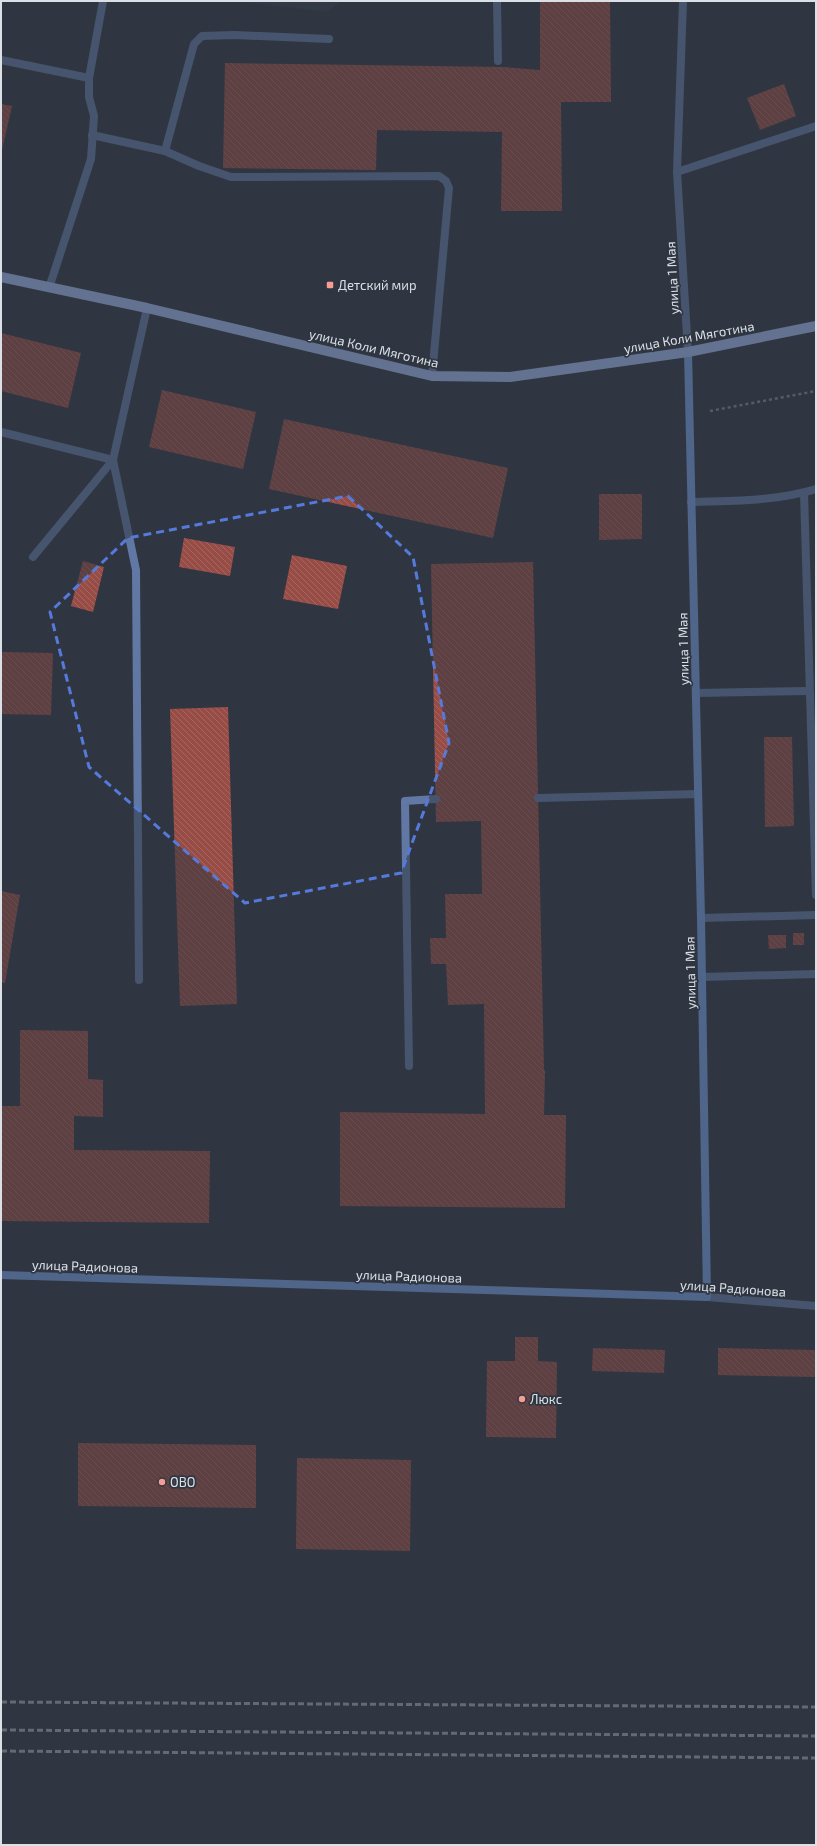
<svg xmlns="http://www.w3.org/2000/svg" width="817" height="1846" font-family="'Exo 2',sans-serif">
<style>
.built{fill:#353e4f}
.building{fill:url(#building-back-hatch)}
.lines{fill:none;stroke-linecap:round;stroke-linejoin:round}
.path{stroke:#838992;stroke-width:2.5;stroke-dasharray:3 3;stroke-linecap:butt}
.lane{stroke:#6278a4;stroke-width:8}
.street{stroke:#6278a4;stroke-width:8}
.secondary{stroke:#799de2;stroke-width:8}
.primary{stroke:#9fbbf0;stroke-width:10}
.rail{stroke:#a4a9b2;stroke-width:3;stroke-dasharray:6 3;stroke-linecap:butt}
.marked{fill:none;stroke:#567adc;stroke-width:3;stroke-dasharray:8 5;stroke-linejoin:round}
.poi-dot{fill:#f59c93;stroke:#2f3641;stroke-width:1.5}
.labels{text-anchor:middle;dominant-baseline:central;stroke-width:3.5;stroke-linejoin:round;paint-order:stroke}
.street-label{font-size:13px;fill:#dbe0e7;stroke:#2f3641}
.poi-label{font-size:13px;fill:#dbe0e7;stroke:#2f3641;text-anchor:start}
</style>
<defs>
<pattern id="building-back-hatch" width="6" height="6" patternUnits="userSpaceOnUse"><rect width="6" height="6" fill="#974c46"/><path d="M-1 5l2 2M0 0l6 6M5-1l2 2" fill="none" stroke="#a56661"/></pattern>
</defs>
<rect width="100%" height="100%" fill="#2f3641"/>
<polygon class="built" points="238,1 341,1 328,12"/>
<g class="building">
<polygon points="540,1 610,1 611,102 561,102 562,211 501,211 502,132 377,130 376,170 223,168 225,63 503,67 540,70"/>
<polygon points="784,84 796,116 760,130 747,98"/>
<polygon points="1,104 12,106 2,150 1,150"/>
<polygon points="1,333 81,353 68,408 1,391"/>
<polygon points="162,390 256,412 243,469 149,447"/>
<polygon points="284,419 508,468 493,538 269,489"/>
<polygon points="599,494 642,494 642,539 599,540"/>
<polygon points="184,538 235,547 230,576 179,567"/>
<polygon points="292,555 347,566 338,609 283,599"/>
<polygon points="83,561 104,567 93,612 71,606"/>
<polygon points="533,562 544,1070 529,1070 545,1070 544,1115 566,1115 565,1208 340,1206 340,1112 485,1114 484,1004 448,1005 446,964 431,964 430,938 446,938 445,894 482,894 481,821 436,822 431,564"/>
<polygon points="1,652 53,653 51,715 1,714"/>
<polygon points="228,707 237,1004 180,1006 170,709"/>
<polygon points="764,737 792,737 794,826 765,827"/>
<polygon points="1,891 20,895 5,983 1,982"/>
<rect x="793" y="933" width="11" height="12"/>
<polygon points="768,935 786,935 786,948 769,949"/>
<polygon points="20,1030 88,1031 88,1079 103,1080 103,1117 74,1116 74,1150 210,1151 209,1223 1,1221 1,1106 20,1106"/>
<polygon points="515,1337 538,1337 538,1361 557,1362 556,1438 486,1437 487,1361 515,1361"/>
<polygon points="593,1348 665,1350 664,1373 592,1371"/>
<polygon points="718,1348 816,1350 816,1377 718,1375"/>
<polygon points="78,1443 256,1445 256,1508 78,1506"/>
<polygon points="297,1458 411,1460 410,1551 296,1549"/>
</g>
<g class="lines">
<polyline class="path" points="710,411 816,391"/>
<g class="lane">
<polyline points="497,1 498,61"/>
<polyline points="683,1 677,172 688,352"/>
<polyline points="1,60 89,78 89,97 94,116 91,159 49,288"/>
<polyline points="89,78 103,1"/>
<polyline points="92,135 165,151 199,166 231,177 439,176 446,181 449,188 432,376"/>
<polyline points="165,151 194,44 202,36 235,35 329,39"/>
<polyline points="677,172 816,126"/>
<polyline points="1,432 113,460 136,570 139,980"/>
<polyline points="804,493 816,895"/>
<path d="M691,502C733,501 776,501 816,489"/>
<polyline points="33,557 113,460 147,308"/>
<polyline points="696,693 809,691"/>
<polyline points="538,798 698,794"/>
<polyline points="701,918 816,915"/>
<polyline points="702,977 816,974"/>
<polyline points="409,1066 405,801 436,799"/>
</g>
<polyline class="street" points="707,1297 816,1306"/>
<polyline class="secondary" points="1,1275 707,1297 701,918 688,352"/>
<polyline class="primary" points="1,277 147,308 432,376 510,377 688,352 816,326"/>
<g class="rail">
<polyline points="1,1702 816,1707"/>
<polyline points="1,1730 816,1736"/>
<polyline points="1,1751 816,1758"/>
</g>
</g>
<path d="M0 0H817V1846H0ZM348,496L413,557L449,743L401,873L245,903L89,767L50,612L128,538Z" fill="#2f3641" fill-opacity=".55" fill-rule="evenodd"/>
<path class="marked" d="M348,496L413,557L449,743L401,873L245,903L89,767L50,612L128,538Z"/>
<g class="poi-dot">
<rect x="326" y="281" width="8" height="8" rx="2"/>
<circle cx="522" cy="1399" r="4"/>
<circle cx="162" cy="1482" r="4"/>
</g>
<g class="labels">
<g class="street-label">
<text transform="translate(672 278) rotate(-93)">улица 1 Мая</text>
<text transform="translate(689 337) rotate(-10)">улица Коли Мяготина</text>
<text transform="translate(374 348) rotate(13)">улица Коли Мяготина</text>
<text transform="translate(683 649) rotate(-91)">улица 1 Мая</text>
<text transform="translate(690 973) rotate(-91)">улица 1 Мая</text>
<text transform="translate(85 1266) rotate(2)">улица Радионова</text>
<text transform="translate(409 1276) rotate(2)">улица Радионова</text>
<text transform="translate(733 1288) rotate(4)">улица Радионова</text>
</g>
<g class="poi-label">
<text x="338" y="285">Детский мир</text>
<text x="530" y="1399">Люкс</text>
<text x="170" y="1482">OBO</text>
</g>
</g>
<rect width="817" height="1846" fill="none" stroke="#dbe0e7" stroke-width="4"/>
</svg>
